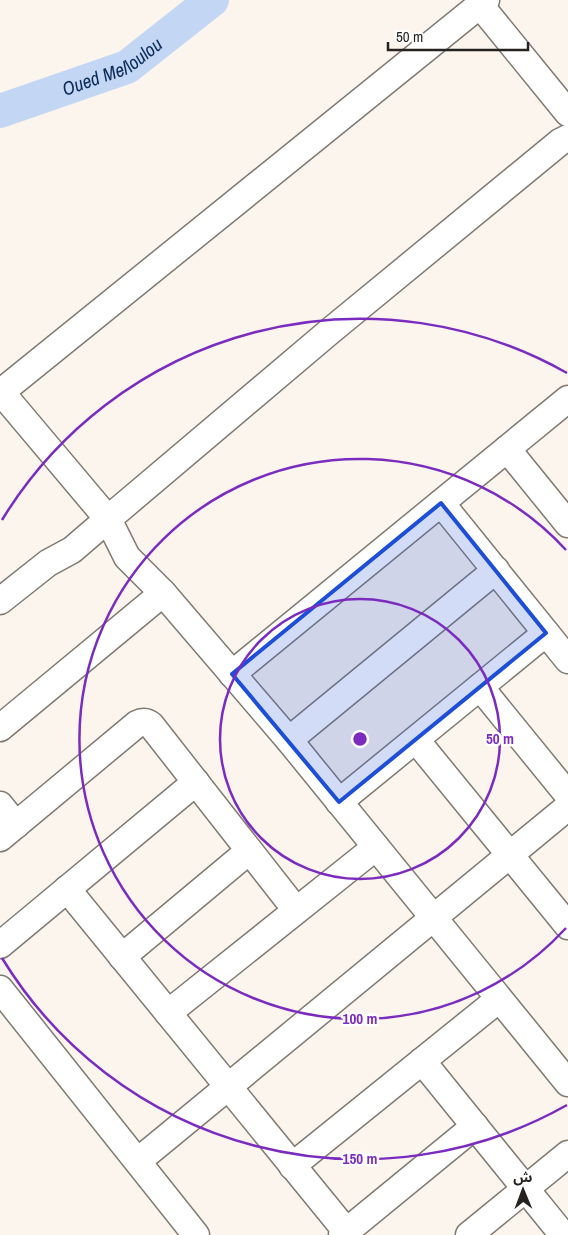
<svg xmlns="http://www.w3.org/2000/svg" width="568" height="1235" font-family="'Archivo Narrow','Noto Sans Arabic',sans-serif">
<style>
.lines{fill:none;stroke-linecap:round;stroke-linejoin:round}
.river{stroke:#c3d7f5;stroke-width:34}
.minor-casing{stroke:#817a73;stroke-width:29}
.minor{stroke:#fff;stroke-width:26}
.marked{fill:#1d4ed8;fill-opacity:0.2;stroke:#1d4ed8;stroke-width:4;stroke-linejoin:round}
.ring{fill:none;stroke:#7b2cbf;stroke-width:2.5}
.labels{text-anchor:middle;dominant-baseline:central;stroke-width:5;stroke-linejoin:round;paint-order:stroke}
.water-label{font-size:19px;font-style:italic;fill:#0b2b58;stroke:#fff}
.centre{fill:#7b2cbf;stroke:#fff;stroke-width:2.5}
.ring-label{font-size:15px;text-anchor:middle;font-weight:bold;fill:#7b2cbf;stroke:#fff;stroke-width:5;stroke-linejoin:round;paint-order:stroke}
</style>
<rect width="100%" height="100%" fill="#fcf5ed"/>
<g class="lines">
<path class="river" id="s1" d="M0,111L127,67L212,0"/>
<g class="minor-casing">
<g id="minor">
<polyline points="480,5 568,113"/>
<polyline points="1,392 108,519 329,332 560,142 568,138"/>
<polyline points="0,393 486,0"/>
<polyline points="507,449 568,524"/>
<polyline points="441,503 568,660"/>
<polyline points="0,601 48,563 72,550 108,519 127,557 163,593 289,740 568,1083"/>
<polyline points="232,674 568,399"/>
<polyline points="480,687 568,795"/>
<polyline points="0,728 163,593"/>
<polyline points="289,740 496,570"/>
<polyline points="416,740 568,926"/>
<polyline points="339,802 546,633"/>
<polyline points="0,805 16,825"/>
<path d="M0,838L137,724C143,721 146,721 151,725L296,910"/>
<polyline points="67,889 346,1231"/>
<polyline points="0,945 196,782"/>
<polyline points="122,957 249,851"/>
<polyline points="0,989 196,1235"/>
<polyline points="168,1013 376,847"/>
<polyline points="422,1061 563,1235"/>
<polyline points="138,1161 568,807"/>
<polyline points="292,1166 499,999"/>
<polyline points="342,1235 475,1126"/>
<polyline points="469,1235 568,1154"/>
</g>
</g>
<use href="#minor" class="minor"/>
</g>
<path class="marked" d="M441,503L546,633L339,802L232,674Z"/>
<g class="ring">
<circle cx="360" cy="739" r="140"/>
<path d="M566 928A280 280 0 1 1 566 550"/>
<path d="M567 1105A420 420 0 0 1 2 958M2 520A420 420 0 0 1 567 373"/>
</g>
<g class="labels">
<g class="water-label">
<text stroke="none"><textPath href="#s1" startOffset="121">Oued Melloulou</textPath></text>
</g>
</g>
<circle cx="360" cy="739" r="8" class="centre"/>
<g class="ring-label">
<text x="500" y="744">50 m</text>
<text x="360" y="1024">100 m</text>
<text x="360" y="1164">150 m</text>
</g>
<g transform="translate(523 1190) rotate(359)" stroke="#ffffff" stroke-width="4" paint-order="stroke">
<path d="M0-4L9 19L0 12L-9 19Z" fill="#25221f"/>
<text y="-8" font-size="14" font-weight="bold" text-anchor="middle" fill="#25221f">ش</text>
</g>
<path d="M388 42v8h140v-8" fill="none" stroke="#25221f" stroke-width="2.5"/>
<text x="396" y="42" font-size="15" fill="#25221f" stroke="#ffffff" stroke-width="4" paint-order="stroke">50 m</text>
</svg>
